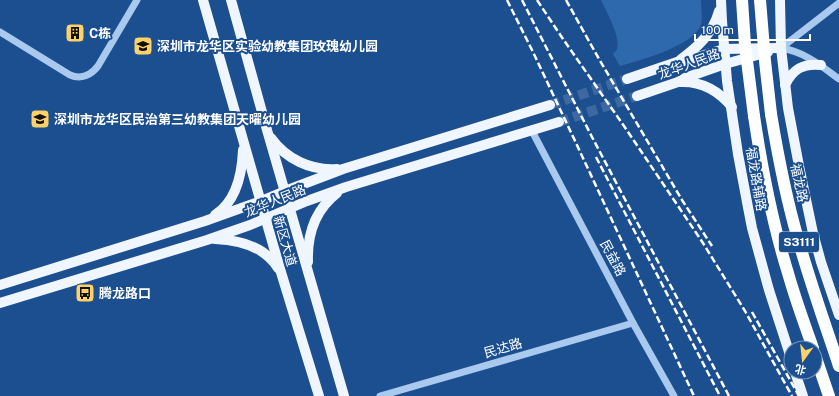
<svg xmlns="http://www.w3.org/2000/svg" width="839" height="396" font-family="'Public Sans','Noto Sans SC',sans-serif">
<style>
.green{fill:#2e69ad}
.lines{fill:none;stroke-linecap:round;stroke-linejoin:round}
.major-tunnel{stroke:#3d69a0;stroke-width:10;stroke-dasharray:10 5;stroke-linecap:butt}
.minor{stroke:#a9c9ee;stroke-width:7}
.major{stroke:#f0f6ff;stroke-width:10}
.highway{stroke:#fff;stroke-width:12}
.rail{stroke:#fff;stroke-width:2.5;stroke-dasharray:7 3;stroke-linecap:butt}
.highway-bridge{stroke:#fff;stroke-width:12}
.labels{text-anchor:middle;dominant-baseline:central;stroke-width:4;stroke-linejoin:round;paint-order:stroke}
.shield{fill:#1b4f8f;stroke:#bbcadd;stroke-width:1}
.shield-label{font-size:12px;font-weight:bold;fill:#fff}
.poi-label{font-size:13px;font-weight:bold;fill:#fff;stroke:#1b4f8f;text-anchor:start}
.street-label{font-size:13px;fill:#fff;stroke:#1b4f8f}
</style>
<rect width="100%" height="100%" fill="#1b4f8f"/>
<path class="green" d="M601,0H701C701,7 703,19 701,25C692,47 640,60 620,66L613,54C614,53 616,51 617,49C621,37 606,11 601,0Z"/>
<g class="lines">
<g class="major-tunnel">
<polyline points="550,105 627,79"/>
<polyline points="559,122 637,96"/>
</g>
<g class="minor">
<path d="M0,32L70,75C81,80 91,75 98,66L137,0"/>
<polyline points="781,48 839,3"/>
<path d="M781,48C805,52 820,65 839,79"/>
<polyline points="532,131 633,323 674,396"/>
<polyline points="380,396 633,323"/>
</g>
<g class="major">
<polyline points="203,0 280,269 319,396"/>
<polyline points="231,0 267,130 344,396"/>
<polyline points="721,0 722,21 727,81 738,154 747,202 752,228 769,290 791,358"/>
<polyline points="780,0 781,48 788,108 799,166 813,233 821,262 839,315"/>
<path d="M680,60C698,47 713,33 719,11"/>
<polyline points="627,79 677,62 685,61 724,49 781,48"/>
<path d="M680,82C701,81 718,90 732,107"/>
<path d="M785,85C793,69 803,63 821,65"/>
<polyline points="637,96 678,82 685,78 725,64 768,52"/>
<path d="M271,138C286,159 311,171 337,169"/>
<path d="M215,215C237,201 242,174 243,150"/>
<path d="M215,239C239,240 265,247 278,268"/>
<path d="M308,262C307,234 315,210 337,193"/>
<polyline points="0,285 205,221 261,201 285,191 343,169 550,105"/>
<polyline points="0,303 207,240 250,225 307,201 346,187 559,122"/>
<polyline points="795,372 803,396"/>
</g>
<g class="highway">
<path d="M771,114C778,156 786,198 798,239C810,282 825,324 839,366"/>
<path d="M754,116C762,169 772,222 788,273C795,298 804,323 813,348"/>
<polyline points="815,355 829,396"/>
</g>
<g class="rail">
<polyline points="507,0 533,52 576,143 694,396"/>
<polyline points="522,0 592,137 729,396"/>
<polyline points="537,0 563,39 624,126 703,243 745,311 792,396"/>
<polyline points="566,0 599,59 682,200 712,246"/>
<polyline points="596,157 720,396"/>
<polyline points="752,312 799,396"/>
</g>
<g class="highway-bridge">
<polyline points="742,0 745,45 754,116"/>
<polyline points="760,0 765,61 771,114"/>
</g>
</g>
<defs>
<g id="building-square" transform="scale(1)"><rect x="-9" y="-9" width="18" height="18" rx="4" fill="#ffd166" stroke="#1b4f8f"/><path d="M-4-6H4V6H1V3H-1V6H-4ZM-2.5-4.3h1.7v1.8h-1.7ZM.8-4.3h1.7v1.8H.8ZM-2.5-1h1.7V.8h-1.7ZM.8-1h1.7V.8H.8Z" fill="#111"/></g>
<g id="school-square" transform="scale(1)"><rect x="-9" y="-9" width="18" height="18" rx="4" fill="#ffd166" stroke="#1b4f8f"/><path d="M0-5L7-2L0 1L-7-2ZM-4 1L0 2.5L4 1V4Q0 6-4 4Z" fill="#111"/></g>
<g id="bus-square" transform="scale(1)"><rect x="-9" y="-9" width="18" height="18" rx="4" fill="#ffd166" stroke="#1b4f8f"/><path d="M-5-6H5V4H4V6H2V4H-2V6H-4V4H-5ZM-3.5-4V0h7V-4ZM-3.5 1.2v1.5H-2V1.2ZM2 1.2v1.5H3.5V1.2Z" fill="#111"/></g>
</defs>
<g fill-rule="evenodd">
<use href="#building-square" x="75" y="33"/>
<use href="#school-square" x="143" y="46"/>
<use href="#school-square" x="40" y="119"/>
<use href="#bus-square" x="85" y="293"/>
</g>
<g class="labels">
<rect class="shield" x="779" y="232" width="40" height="20" rx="3"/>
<g class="shield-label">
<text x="799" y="242">S3111</text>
</g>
<g class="poi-label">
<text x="89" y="33">C栋</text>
<text x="157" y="46">深圳市龙华区实验幼教集团玫瑰幼儿园</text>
<text x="54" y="119">深圳市龙华区民治第三幼教集团天曜幼儿园</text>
<text x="99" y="293">腾龙路口</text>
</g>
<g class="street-label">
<text transform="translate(689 64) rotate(-20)">龙华人民路</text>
<text transform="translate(756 179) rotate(80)">福龙路辅路</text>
<text transform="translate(799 183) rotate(78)">福龙路</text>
<text transform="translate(275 201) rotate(-22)">龙华人民路</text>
<text transform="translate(285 241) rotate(74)">新区大道</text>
<text transform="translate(613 258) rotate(62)">民益路</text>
<text transform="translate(503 348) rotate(-16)">民达路</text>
</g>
</g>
<g transform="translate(803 360) rotate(195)"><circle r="19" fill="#1b4f8f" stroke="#7695bc"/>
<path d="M0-3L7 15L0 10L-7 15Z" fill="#ffd166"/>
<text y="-6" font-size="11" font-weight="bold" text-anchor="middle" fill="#ffffff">北</text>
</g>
<path d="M695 34v6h115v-6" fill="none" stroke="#ffffff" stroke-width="2"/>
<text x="701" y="34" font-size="12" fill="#ffffff" stroke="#1b4f8f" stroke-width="3" paint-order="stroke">100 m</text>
</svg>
